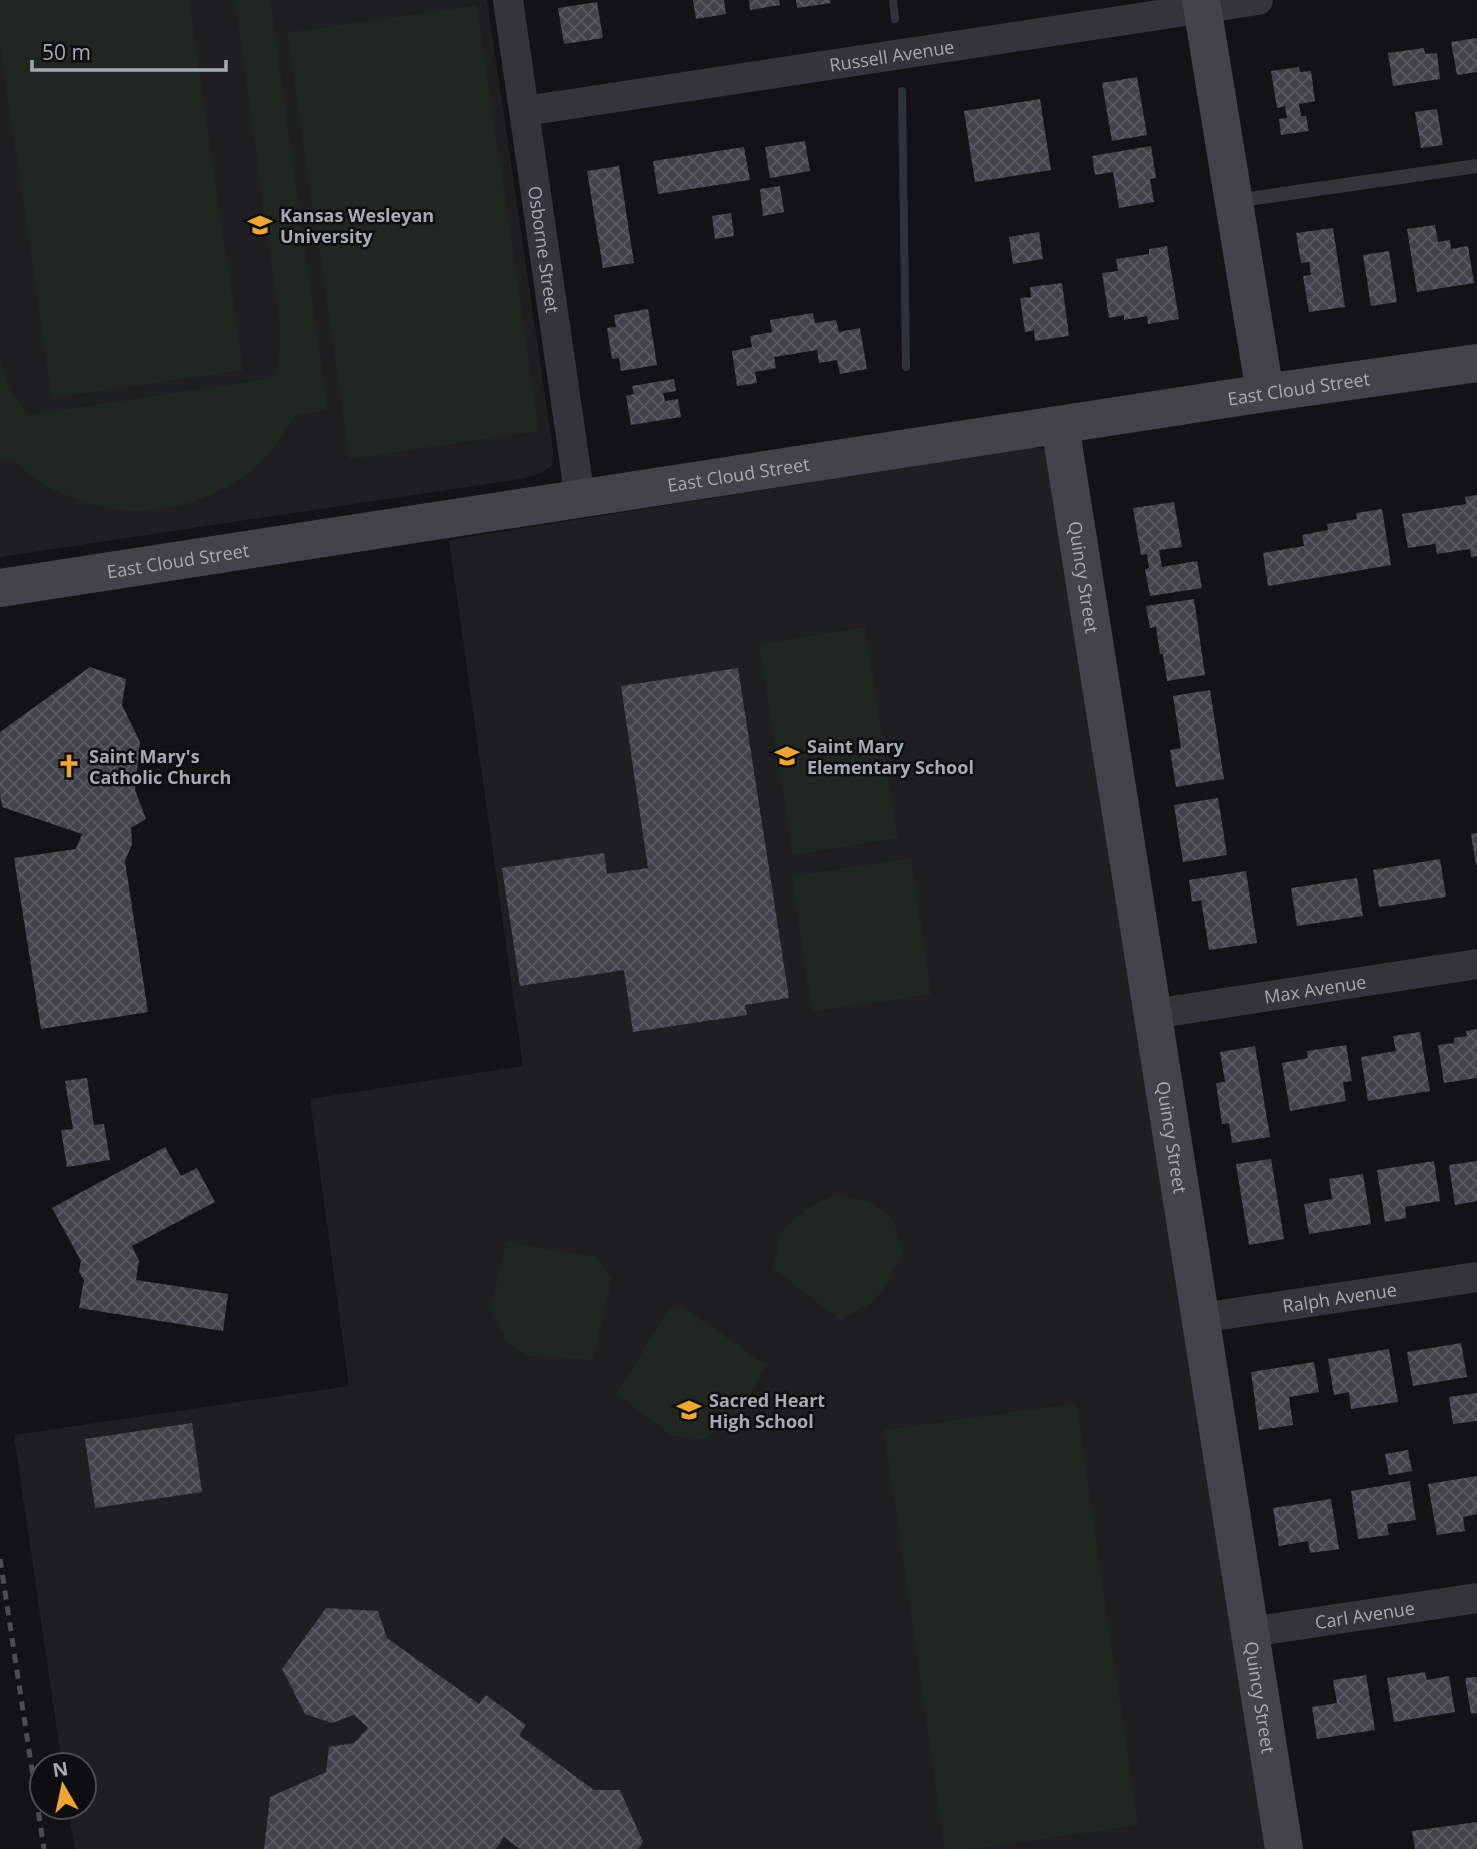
<svg xmlns="http://www.w3.org/2000/svg" width="1477" height="1849" font-family="'Open Sans',sans-serif">
<style>
.built{fill:#1f1f22}
.green{fill:#1f2720}
.lines{fill:none;stroke-linecap:round;stroke-linejoin:round}
.stream{stroke:#2c343a;stroke-width:8}
.building{fill:url(#building-cross-hatch)}
.lane{stroke:#34353a;stroke-width:14}
.street{stroke:#34353a;stroke-width:30}
.secondary{stroke:#424449;stroke-width:38}
.rail{stroke:#4b4d52;stroke-width:5;stroke-dasharray:9 7;stroke-linecap:butt}
.labels{text-anchor:middle;dominant-baseline:central;stroke-width:5;stroke-linejoin:round;paint-order:stroke}
.street-label{font-size:18px;fill:#a5aab5;stroke:#0e0e10}
.poi-label{font-size:18px;font-weight:bold;fill:#a5aab5;stroke:#0e0e10;text-anchor:start}
</style>
<defs>
<pattern id="building-cross-hatch" width="8" height="8" patternUnits="userSpaceOnUse" patternTransform="scale(1.75)"><rect width="8" height="8" fill="#424348"/><path d="M0 0l8 8M0 8l8-8" fill="none" stroke="#5a5b60"/></pattern>
</defs>
<rect width="100%" height="100%" fill="#131315"/>
<g class="built">
<polygon points="0,0 487,0 553,450 552,466 541,473 527,478 0,557"/>
<polygon points="1034,447 1047,451 1265,1849 75,1849 68,1807 84,1807 84,1765 62,1765 14,1435 349,1386 310,1099 523,1066 449,540"/>
</g>
<g class="green">
<polygon points="0,0 189,0 243,370 52,398 0,44"/>
<path d="M235,0H270L328,410L296,415C285,430 275,449 261,462C210,508 141,524 76,499C61,493 46,487 33,478C26,472 20,465 13,459L0,461V353C4,376 13,397 28,415L273,378C280,361 281,345 280,327Z"/>
<polygon points="477,5 539,431 350,459 287,33"/>
<polygon points="865,627 898,838 793,855 759,644"/>
<polygon points="911,858 931,994 812,1012 792,876"/>
<polygon points="836,1194 868,1202 893,1219 903,1252 888,1282 873,1302 840,1320 773,1268 781,1232 809,1207"/>
<polygon points="506,1242 598,1257 612,1279 593,1360 527,1356 507,1343 491,1307"/>
<polygon points="683,1308 766,1364 745,1407 731,1422 704,1439 672,1436 617,1394 668,1309"/>
<polygon points="1076,1403 1138,1825 974,1849 945,1849 884,1430"/>
</g>
<g class="lines">
<g class="stream">
<polyline points="893,0 895,19"/>
<polyline points="902,91 906,367"/>
</g>
</g>
<g class="building">
<polygon points="693,0 724,0 726,14 696,19"/>
<polygon points="749,0 779,0 780,5 750,10"/>
<polygon points="796,0 830,0 831,3 797,8"/>
<polygon points="597,2 603,38 564,44 558,8"/>
<polygon points="1477,38 1477,72 1457,75 1451,42"/>
<polygon points="1424,48 1425,54 1437,53 1440,79 1393,86 1388,53"/>
<polygon points="1299,67 1300,72 1311,71 1315,101 1299,104 1301,116 1306,116 1309,131 1281,135 1279,119 1287,118 1285,106 1277,108 1271,71"/>
<polygon points="1137,77 1147,135 1112,141 1102,83"/>
<polygon points="1040,99 1051,170 975,182 964,111"/>
<polygon points="1437,109 1443,145 1421,148 1415,112"/>
<polygon points="805,141 810,171 770,178 765,147"/>
<polygon points="1151,146 1156,178 1150,179 1154,202 1119,208 1113,172 1095,175 1092,156"/>
<polygon points="744,147 750,180 658,194 653,161"/>
<polygon points="619,166 634,263 603,268 587,171"/>
<polygon points="780,186 784,212 763,216 760,189"/>
<polygon points="731,213 734,236 715,239 712,216"/>
<polygon points="1435,225 1438,242 1450,240 1451,249 1468,246 1474,283 1417,292 1407,229"/>
<polygon points="1333,228 1345,307 1309,312 1303,276 1311,275 1309,262 1301,263 1296,233"/>
<polygon points="1039,232 1043,259 1013,264 1009,237"/>
<polygon points="1167,246 1179,319 1148,324 1147,316 1124,320 1124,315 1109,318 1102,273 1118,271 1116,259 1149,254 1149,249"/>
<polygon points="1389,251 1397,302 1371,306 1363,255"/>
<polygon points="1062,283 1069,336 1035,341 1034,330 1025,332 1020,298 1031,297 1030,287"/>
<polygon points="648,309 657,365 621,371 619,358 612,359 607,328 616,327 614,315"/>
<polygon points="813,313 815,323 836,320 839,332 860,328 867,369 840,374 837,360 819,363 817,350 774,357 776,368 755,372 757,383 737,386 732,351 752,347 750,336 772,332 770,320"/>
<polygon points="674,379 676,391 663,393 665,401 678,399 681,417 631,425 626,396 634,394 632,386"/>
<polygon points="1477,495 1477,556 1471,557 1470,549 1437,554 1435,544 1408,548 1402,514 1466,504 1465,497"/>
<polygon points="1174,502 1182,547 1159,550 1162,567 1197,561 1202,588 1150,596 1145,569 1149,568 1147,554 1141,555 1133,508"/>
<polygon points="1382,509 1391,565 1268,586 1263,553 1304,546 1302,535 1328,530 1327,524 1357,519 1356,513"/>
<polygon points="1194,599 1205,675 1167,681 1163,654 1160,654 1156,627 1150,628 1146,606"/>
<polygon points="90,667 126,679 122,705 140,742 135,790 146,819 131,828 132,844 125,861 148,1012 41,1029 14,858 76,849 82,834 2,807 0,794 0,732"/>
<polygon points="738,668 789,998 745,1005 747,1015 633,1032 624,970 520,986 502,868 604,853 607,874 648,868 621,686"/>
<polygon points="1210,690 1224,779 1176,787 1170,750 1181,748 1173,696"/>
<polygon points="1218,798 1227,855 1183,862 1174,805"/>
<polygon points="1477,833 1477,865 1476,865 1471,834"/>
<polygon points="1440,859 1446,897 1379,907 1373,870"/>
<polygon points="1246,871 1257,943 1209,950 1201,900 1192,902 1189,880"/>
<polygon points="1357,878 1363,916 1297,926 1291,888"/>
<polygon points="1477,1029 1477,1078 1444,1083 1438,1045 1454,1043 1454,1038 1467,1036 1466,1031"/>
<polygon points="1420,1032 1430,1091 1368,1101 1361,1057 1396,1051 1393,1036"/>
<polygon points="1346,1045 1352,1081 1343,1082 1346,1101 1290,1111 1282,1063 1308,1058 1307,1051"/>
<polygon points="1255,1046 1270,1137 1232,1143 1229,1123 1222,1124 1216,1083 1225,1082 1220,1052"/>
<polygon points="87,1078 94,1125 104,1124 110,1160 67,1167 61,1130 73,1129 65,1081"/>
<polygon points="165,1147 181,1176 197,1168 215,1202 132,1246 139,1261 136,1280 228,1294 223,1331 79,1308 84,1280 79,1272 81,1261 52,1208"/>
<polygon points="1271,1159 1284,1239 1249,1245 1236,1164"/>
<polygon points="1434,1161 1440,1201 1405,1207 1406,1218 1385,1222 1377,1170"/>
<polygon points="1477,1161 1477,1201 1455,1205 1449,1165"/>
<polygon points="1363,1174 1371,1224 1309,1234 1304,1204 1332,1199 1329,1179"/>
<polygon points="1461,1343 1467,1377 1413,1386 1407,1352"/>
<polygon points="1389,1349 1398,1402 1351,1409 1349,1392 1334,1395 1328,1359"/>
<polygon points="1314,1362 1319,1392 1289,1397 1293,1425 1259,1430 1251,1372"/>
<polygon points="1477,1393 1477,1421 1453,1424 1449,1397"/>
<polygon points="192,1423 202,1492 95,1508 85,1439"/>
<polygon points="1408,1450 1412,1471 1389,1475 1385,1454"/>
<polygon points="1477,1476 1477,1514 1463,1517 1465,1531 1437,1535 1428,1484"/>
<polygon points="1410,1481 1416,1520 1387,1524 1389,1535 1358,1539 1351,1491"/>
<polygon points="1331,1499 1339,1549 1310,1553 1308,1541 1279,1546 1273,1508"/>
<polygon points="326,1608 378,1611 387,1638 479,1704 486,1695 526,1725 519,1735 594,1790 620,1790 643,1842 638,1849 520,1849 504,1837 496,1849 264,1849 270,1797 326,1772 329,1747 354,1743 368,1728 354,1715 332,1723 305,1714 282,1669"/>
<polygon points="1425,1672 1427,1680 1449,1676 1455,1712 1394,1722 1387,1678"/>
<polygon points="1366,1675 1375,1730 1317,1739 1312,1707 1337,1703 1333,1680"/>
<polygon points="1477,1677 1477,1713 1471,1714 1465,1678"/>
<polygon points="1477,1822 1477,1849 1415,1849 1412,1831"/>
</g>
<g class="lines">
<polyline class="lane" points="1235,201 1477,166"/>
<g class="street">
<path id="s1" d="M508,0L580,499"/>
<path id="s2" d="M525,111L1258,0"/>
<path id="s3" d="M1153,1014L1477,964"/>
<path id="s4" d="M1201,1318L1477,1277"/>
<path id="s5" d="M1250,1632L1477,1598"/>
</g>
<g class="secondary">
<polyline points="1201,0 1265,393"/>
<path id="s6" d="M1060,425L1284,1849"/>
<path id="s7" d="M0,588L1265,393L1477,363"/>
</g>
<polyline class="rail" points="0,1559 44,1849"/>
</g>
<defs>
<g id="university-bare" transform="scale(1.89)"><path d="M0-5L7-2L0 1L-7-2ZM-4 1L0 2.5L4 1V4Q0 6-4 4Z" fill="#eea531" stroke="#0e0e10" stroke-width="2.5" paint-order="stroke"/></g>
<g id="school-bare" transform="scale(1.89)"><path d="M0-5L7-2L0 1L-7-2ZM-4 1L0 2.5L4 1V4Q0 6-4 4Z" fill="#eea531" stroke="#0e0e10" stroke-width="2.5" paint-order="stroke"/></g>
<g id="church-bare" transform="scale(1.89)"><path d="M-1.2-6h2.4v3.5h3.3v2.4h-3.3V6h-2.4V-.1h-3.3v-2.4h3.3Z" fill="#eea531" stroke="#0e0e10" stroke-width="2.5" paint-order="stroke"/></g>
</defs>
<g fill-rule="evenodd">
<use href="#university-bare" x="260" y="225"/>
<use href="#school-bare" x="787" y="756"/>
<use href="#church-bare" x="69" y="766"/>
<use href="#school-bare" x="689" y="1410"/>
</g>
<g class="labels">
<g class="street-label">
<text stroke="none"><textPath href="#s2" startOffset="371">Russell Avenue</textPath></text>
<text stroke="none"><textPath href="#s1" startOffset="252">Osborne Street</textPath></text>
<text stroke="none"><textPath href="#s7" startOffset="1314">East Cloud Street</textPath></text>
<text stroke="none"><textPath href="#s7" startOffset="747">East Cloud Street</textPath></text>
<text stroke="none"><textPath href="#s7" startOffset="180">East Cloud Street</textPath></text>
<text stroke="none"><textPath href="#s6" startOffset="154">Quincy Street</textPath></text>
<text stroke="none"><textPath href="#s3" startOffset="164">Max Avenue</textPath></text>
<text stroke="none"><textPath href="#s6" startOffset="721">Quincy Street</textPath></text>
<text stroke="none"><textPath href="#s4" startOffset="140">Ralph Avenue</textPath></text>
<text stroke="none"><textPath href="#s5" startOffset="116">Carl Avenue</textPath></text>
<text stroke="none"><textPath href="#s6" startOffset="1288">Quincy Street</textPath></text>
</g>
<g class="poi-label">
<text x="280" y="215">Kansas Wesleyan<tspan x="280" dy="21">University</tspan></text>
<text x="807" y="746">Saint Mary<tspan x="807" dy="21">Elementary School</tspan></text>
<text x="89" y="756">Saint Mary's<tspan x="89" dy="21">Catholic Church</tspan></text>
<text x="709" y="1400">Sacred Heart<tspan x="709" dy="21">High School</tspan></text>
</g>
</g>
<g transform="translate(63 1786) rotate(351)"><circle r="33" fill="#0e0e10" stroke="#4a4c52" stroke-width="2"/>
<path d="M0-5L12 26L0 18L-12 26Z" fill="#eea531"/>
<text y="-10" font-size="19" font-weight="bold" text-anchor="middle" fill="#a5aab5">N</text>
</g>
<path d="M32 60v10h194v-10" fill="none" stroke="#a5aab5" stroke-width="3.5"/>
<text x="42" y="60" font-size="21" fill="#a5aab5" stroke="#0e0e10" stroke-width="5" paint-order="stroke">50 m</text>
</svg>
